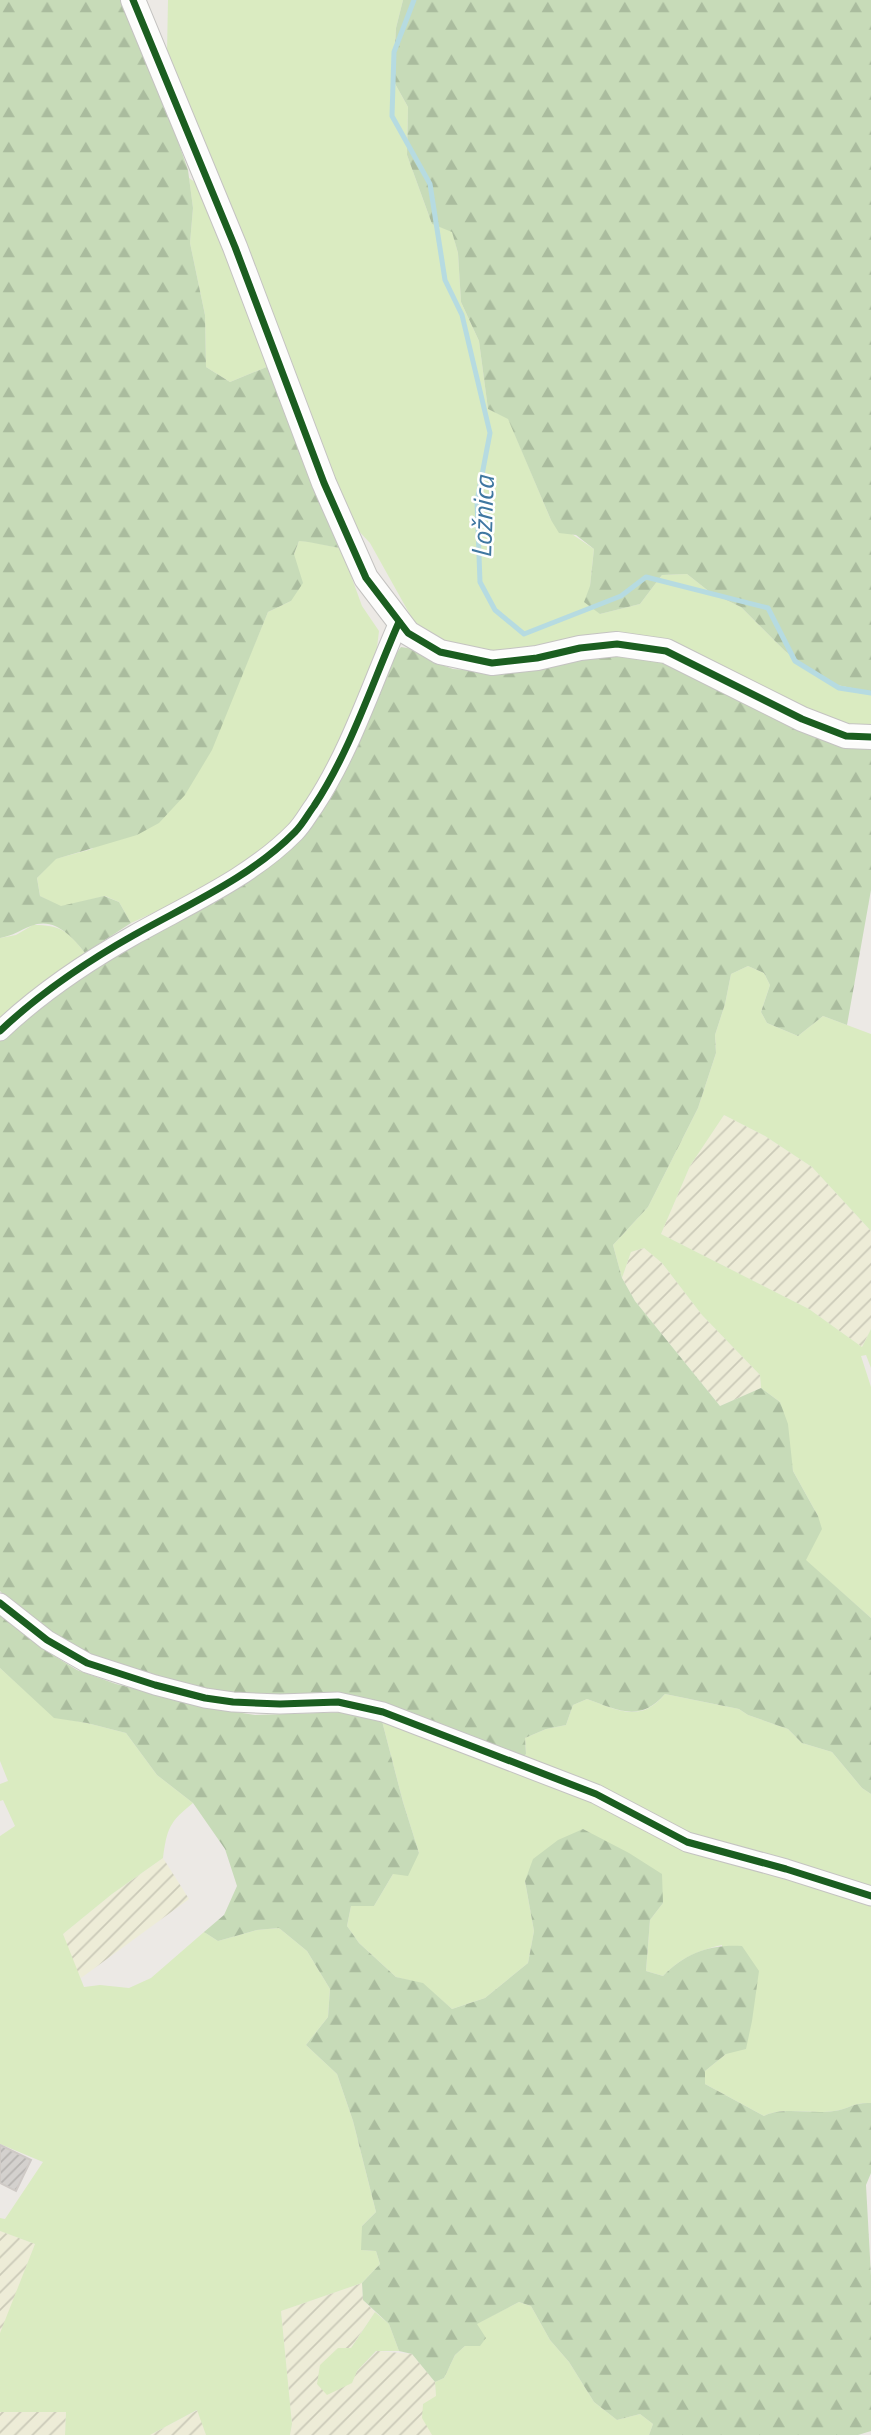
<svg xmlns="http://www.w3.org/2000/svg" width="871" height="2435" font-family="'Titillium Web',sans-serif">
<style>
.farmland{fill:url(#farmland-furrows)}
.grass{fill:#daebc1}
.forest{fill:url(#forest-firs)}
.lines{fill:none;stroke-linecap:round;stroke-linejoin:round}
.stream{stroke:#b6dbe1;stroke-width:5}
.building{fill:url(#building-hatch);stroke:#cfcac6;stroke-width:2}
.minor-casing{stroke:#c4c3c1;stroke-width:21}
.tertiary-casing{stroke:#c4c3c1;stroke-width:26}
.minor{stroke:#fcfcfb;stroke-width:19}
.tertiary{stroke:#fcfcfb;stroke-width:24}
.cycleway-casing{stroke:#fff;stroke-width:11}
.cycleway{stroke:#1b5e20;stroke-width:7}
.labels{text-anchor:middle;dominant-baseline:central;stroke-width:5;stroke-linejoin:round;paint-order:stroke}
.water-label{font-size:28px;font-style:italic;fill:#3f77a1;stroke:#fff}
</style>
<defs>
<pattern id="farmland-furrows" width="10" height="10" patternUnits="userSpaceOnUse" patternTransform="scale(1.75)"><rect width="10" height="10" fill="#edecd7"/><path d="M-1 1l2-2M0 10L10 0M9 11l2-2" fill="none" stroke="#cbcab8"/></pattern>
<pattern id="forest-firs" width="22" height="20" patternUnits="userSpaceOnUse" patternTransform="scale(1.75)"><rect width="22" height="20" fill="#c7dbb8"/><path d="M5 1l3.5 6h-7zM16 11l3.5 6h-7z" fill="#aabc9e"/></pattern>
<pattern id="building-hatch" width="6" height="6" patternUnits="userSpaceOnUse" patternTransform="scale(1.75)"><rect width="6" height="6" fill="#d4d1ce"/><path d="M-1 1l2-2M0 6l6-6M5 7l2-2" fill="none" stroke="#b6b3b0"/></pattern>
</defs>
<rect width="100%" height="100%" fill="#ece9e5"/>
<g class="farmland">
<polygon points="724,1115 765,1136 812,1167 871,1231 871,1329 862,1347 809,1309 661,1234 690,1166"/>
<polygon points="644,1248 662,1263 702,1315 760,1375 761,1388 720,1406 635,1301 622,1278 631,1252"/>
<polygon points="163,1858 189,1899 81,1978 72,1963 63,1934 112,1894"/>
<polygon points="0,2231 35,2244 1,2333 0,2333"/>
<polygon points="362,2283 363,2300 375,2312 350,2349 351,2383 357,2371 377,2351 412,2354 435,2382 436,2396 430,2430 432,2435 290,2435 292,2424 281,2311"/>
<polygon points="198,2410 206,2435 150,2435"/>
<polygon points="66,2411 65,2435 0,2435 0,2412"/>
</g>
<g class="grass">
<polygon points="168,0 403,0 396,28 393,80 408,107 407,155 432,224 452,231 458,253 461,302 479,341 488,409 508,418 551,520 594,549 590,586 600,614 640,604 662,575 687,574 711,593 741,607 785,651 827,683 871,692 871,727 851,726 528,650 491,652 456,647 431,636 413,620 370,543 355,527 341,499 167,53"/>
<polygon points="189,178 199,185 269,366 230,382 206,367 205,315 190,243 193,208"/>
<path d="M299,541C314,541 326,546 341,548L362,606L379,631L376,656L365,687L316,788L292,823L264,851L205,889L131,923L119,902L105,896L61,907L40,896L37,878L55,859L92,849L237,686L268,612L291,601L294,554Z"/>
<path d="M33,925C61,925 68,931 85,953L0,1021V938L16,935Z"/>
<polygon points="748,966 764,973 770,985 761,1012 767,1023 798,1036 823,1016 871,1034 871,1231 812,1167 765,1136 724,1115 690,1166 661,1234 809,1309 862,1347 871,1329 871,1368 866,1355 861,1356 871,1387 871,1618 805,1560 818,1516 793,1471 780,1402 761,1388 760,1375 702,1315 662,1263 644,1248 631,1252 622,1278 613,1245 648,1207 698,1108 716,1053 715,1035 725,1004 731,974"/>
<path d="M0,1668L54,1717L87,1723L126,1733L157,1775L193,1803C169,1822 167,1829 163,1858L112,1894L63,1934L84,1987L100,1985L129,1988L151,1978L204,1932L218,1941L257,1930L279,1928L307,1951L330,1989L328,2017L306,2045L337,2074L353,2121L376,2212L362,2226V2250L376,2251L380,2264L362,2283L281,2311L292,2424L290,2435H206L197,2410L150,2435H65L66,2412H0V2333L35,2244L0,2231V2218L5,2219L43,2162L0,2144V1836L15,1826L3,1800L0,1801V1784L8,1781L0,1761Z"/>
<path d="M665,1694L739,1709L748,1715L788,1729L802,1743L832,1752L862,1788L871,1794V1889L697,1838L682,1828L665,1823L520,1761L526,1754L525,1738L546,1729L566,1725L573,1705L587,1699C618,1710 640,1724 665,1694Z"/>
<path d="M382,1721L871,1903V2103C854,2102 849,2109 834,2111C812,2115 784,2106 764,2116L705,2084V2071L726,2054L722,1945C699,1950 680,1958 663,1976L646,1971L650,1920L663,1903L600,1839L583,1829L525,1881L534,1931L528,1963L485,1998L452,2009L423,1984L396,1977L359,1943L347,1926L351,1906H374L393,1874L419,1853L403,1802Z"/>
<polygon points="519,2302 531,2306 550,2340 569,2362 594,2402 617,2420 640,2414 653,2424 649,2435 432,2435 422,2418 423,2404 436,2396 435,2382 444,2378 455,2355 465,2346 476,2324"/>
<polygon points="375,2312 389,2324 399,2351 376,2351 357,2371 352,2383 327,2395 317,2384 320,2365 338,2348 351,2348"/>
</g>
<g class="forest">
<path d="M0,0H123L151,64L188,170L193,208L190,243L205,315L206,367L230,382L269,366L341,548C326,546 314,542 299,541L294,554L303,583L291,601L268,612L212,750L185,795L159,823L137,835L56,859L37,878L40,896L61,906L104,896L119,902L131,923L85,953C73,937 54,916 31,926C18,931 15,935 0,938Z"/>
<polygon points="403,0 871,0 871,692 827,683 785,651 741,607 711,593 687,574 662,575 640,604 600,614 584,602 590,586 594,549 576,535 559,533 551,520 508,419 488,409 479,341 461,302 458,253 452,232 432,224 407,155 408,107 393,80 396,28"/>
<path d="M401,647L413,649L434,662L453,669L504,673L578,656L627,655L670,663L871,748V890L847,1025L823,1016L798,1036L767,1023L761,1012L770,985L764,973L748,966L731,974L725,1004L715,1035L716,1053L698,1108L648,1207L613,1245L622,1278L635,1301L720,1406L761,1388L780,1402L788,1424L793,1471L818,1516L822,1529L806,1560L871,1618V1794L862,1788L832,1752L802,1743L788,1729L748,1715L739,1709L665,1694C640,1723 618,1710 587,1699L573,1705L566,1725L546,1729L525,1738L526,1754L520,1761L299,1696L229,1692L205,1688L153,1675L83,1653L58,1638L11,1602L0,1591V1041L50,996L303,835L332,796L389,663Z"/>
<path d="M0,1614L40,1647L77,1670L116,1684L223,1710L255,1715L350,1712L382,1721L403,1802L419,1853L408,1876L393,1874L374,1906H351L347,1926L359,1943L396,1977L423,1983L452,2009L485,1998L528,1963L534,1931L525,1881L533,1859L558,1840L583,1829L629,1853L662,1874L663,1903L650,1920L646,1971L663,1976C685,1953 711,1944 742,1946L759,1971L752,2021L746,2049L726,2054L705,2071V2084L764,2116C784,2106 812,2115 834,2111C849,2109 854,2102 871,2103V2173L866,2185L871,2276V2431L858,2435H649L653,2424L640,2414L617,2420L594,2402L569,2362L550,2340L531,2306L519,2302L477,2324L486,2338L480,2346H465L455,2355L444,2378L435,2382L412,2354L399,2351L389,2324L363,2300L362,2283L380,2264L376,2251L361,2250L362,2226L376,2212L353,2121L337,2074L306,2045L328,2017L330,1989L307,1951L279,1928L257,1930L218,1941L204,1932L224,1915L237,1886L225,1849L193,1803L157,1775L126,1733L87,1723L54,1718L0,1668Z"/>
</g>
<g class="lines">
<polyline class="stream" points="414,0 394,52 392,116 430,184 445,280 462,315 490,433 477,501 480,582 495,610 524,634 621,596 646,577 768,608 795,661 839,688 871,693"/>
</g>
<polygon class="building" points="0,2145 31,2160 16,2191 0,2183"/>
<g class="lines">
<g class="minor-casing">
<g id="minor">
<path d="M0,1031C40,993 86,962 134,935C189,904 251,877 295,832C303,824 308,814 314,806C351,750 372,683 399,622"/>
<polyline points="0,1603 47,1640 87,1663 155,1685 205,1698 233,1702 280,1704 338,1702 383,1712 596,1794 687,1842 786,1869 871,1896"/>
</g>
</g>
<g class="tertiary-casing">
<polyline id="tertiary" points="133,0 235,247 324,483 366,578 408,633 440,652 492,663 537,658 580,648 617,644 666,651 802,719 846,736 871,737"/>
</g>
<use href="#minor" class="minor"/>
<use href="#tertiary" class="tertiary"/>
<g class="cycleway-casing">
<g id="cycleway">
<polyline points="133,0 235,247 324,483 366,578 408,633 440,652 492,663 537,658 580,648 617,644 666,651 802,719 846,736 871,737"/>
<path d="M0,1031C40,993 86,962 134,935C189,904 251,877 295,832C303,824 308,814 314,806C351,750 372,683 399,622"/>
<polyline points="0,1603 47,1640 87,1663 155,1685 205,1698 233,1702 280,1704 338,1702 383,1712 596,1794 687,1842 786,1869 871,1896"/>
</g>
</g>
<use href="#cycleway" class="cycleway"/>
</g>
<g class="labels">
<g class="water-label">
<text transform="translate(482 517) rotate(-88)">Ložnica</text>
</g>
</g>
</svg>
